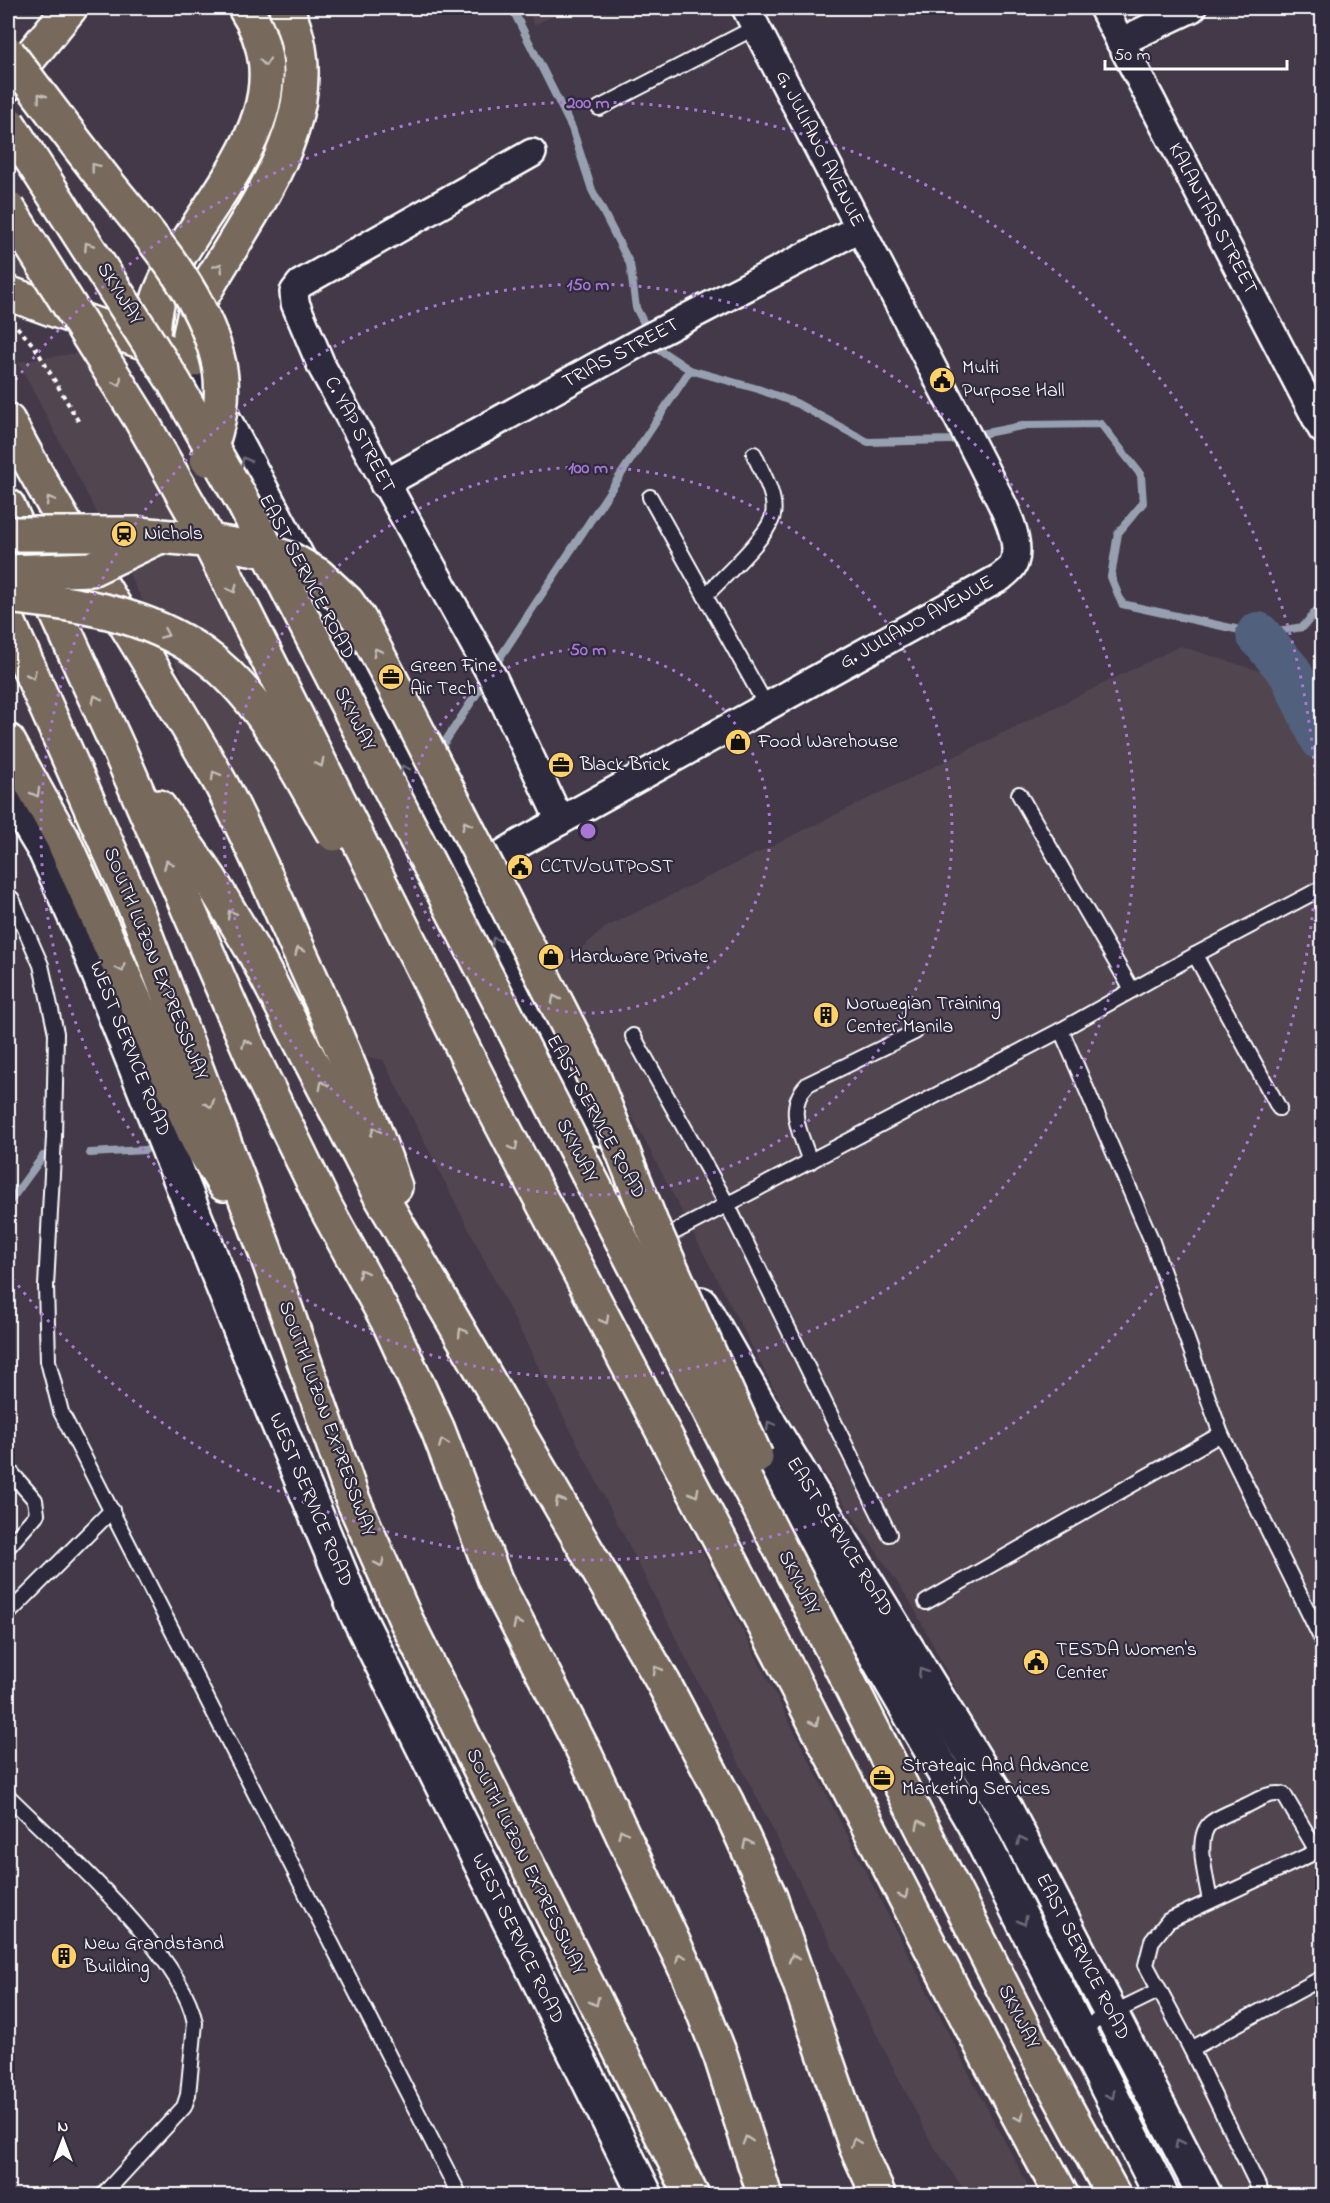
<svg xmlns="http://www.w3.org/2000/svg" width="1330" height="2203" font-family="'Indie Flower',sans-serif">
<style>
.built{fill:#514450}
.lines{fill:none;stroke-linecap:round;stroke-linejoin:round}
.stream{stroke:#97a0b0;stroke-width:8}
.river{stroke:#51607b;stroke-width:44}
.lane-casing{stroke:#fff;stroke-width:18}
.street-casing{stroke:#fff;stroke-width:32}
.secondary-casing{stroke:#fff;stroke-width:38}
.primary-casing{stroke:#fff;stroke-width:38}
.highway-casing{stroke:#fff;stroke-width:38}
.path{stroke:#fff;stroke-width:4;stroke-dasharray:4.5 4.5;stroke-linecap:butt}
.lane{stroke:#2f2a3d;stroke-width:14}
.street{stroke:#2f2a3d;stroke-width:27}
.secondary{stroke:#2f2a3d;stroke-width:33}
.primary{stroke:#77695c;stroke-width:33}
.highway{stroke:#77695c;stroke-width:33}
.highway-bridge-casing{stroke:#fff;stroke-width:38;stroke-linecap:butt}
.highway-bridge{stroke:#77695c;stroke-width:33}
.oneway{stroke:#c2bcb6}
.oneway2{stroke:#6d6a77}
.ring{fill:none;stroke:#a976d5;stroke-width:3;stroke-dasharray:3 6}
.labels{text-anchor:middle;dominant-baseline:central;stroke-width:4.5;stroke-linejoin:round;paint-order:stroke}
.street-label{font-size:20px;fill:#fff;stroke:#2f2a3d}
.poi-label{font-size:20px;fill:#fff;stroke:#2f2a3d;text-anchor:start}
.centre{fill:#a976d5;stroke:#2f2a3d;stroke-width:3}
.ring-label{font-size:18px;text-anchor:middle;font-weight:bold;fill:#a976d5;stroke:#2f2a3d;stroke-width:4.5;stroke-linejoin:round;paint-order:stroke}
</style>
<rect width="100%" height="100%" fill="#433948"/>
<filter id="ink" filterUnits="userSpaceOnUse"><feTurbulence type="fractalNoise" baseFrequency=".0167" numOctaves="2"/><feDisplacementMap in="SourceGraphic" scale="12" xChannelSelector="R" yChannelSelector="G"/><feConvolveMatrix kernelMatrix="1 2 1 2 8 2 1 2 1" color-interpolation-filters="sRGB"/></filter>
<g filter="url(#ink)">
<g class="built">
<polygon points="527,8 570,8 534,25"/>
<polygon points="8,178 73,299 8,275"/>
<polygon points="89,351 975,2085 1033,2195 968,2195 932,2144 383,1060 362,1056 219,747 18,362"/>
<polygon points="1180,646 1276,676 1322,764 1322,2195 1220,2195 911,1603 798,1435 556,970 606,927"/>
</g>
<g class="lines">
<g class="stream">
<polyline points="512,8 572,128 592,190 630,264 636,308 657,348 690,370 758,389 796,403 868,442 950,440 1027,425 1101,424 1141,475 1143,503 1118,533 1111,577 1122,604 1258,634 1303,627 1322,604"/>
<polyline points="493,668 690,370"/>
<polyline points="439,751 487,678"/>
<polyline points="90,1153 145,1150"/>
<polyline points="8,1204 43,1156"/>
</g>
<polyline class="river" points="1258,634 1290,672 1322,739"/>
<g class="lane-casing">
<g id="lane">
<polyline points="599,108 756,27"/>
<polyline points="650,497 767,707"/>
<path d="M705,596C721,579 769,536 773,515C777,496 761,471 754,454"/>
<polyline points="1019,794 1132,990"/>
<polyline points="8,896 12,899 41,965 56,1033 54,1137 46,1286 48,1361 61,1412 460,2196"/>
<polyline points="1195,955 1279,1108"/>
<polyline points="1061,1030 1151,1239 1221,1434 1322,1640"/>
<polyline points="633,1036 728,1206 889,1534"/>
<path d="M810,1162C801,1133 784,1108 808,1084L915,1032"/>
<polyline points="663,1238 1061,1030 1195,955 1322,888"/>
<polyline points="8,1469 35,1500 37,1514 8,1547"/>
<polyline points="926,1602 1221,1434"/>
<polyline points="8,1614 112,1510"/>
<path d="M8,1796C59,1847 183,1954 195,2023L188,2095L184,2107L102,2196"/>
<path d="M1210,1901C1207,1881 1193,1835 1212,1822C1222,1815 1234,1811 1245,1806C1258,1800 1270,1791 1284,1795L1317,1851"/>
<polyline points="1078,2030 1158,1991"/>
<polyline points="1191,2049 1322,1978"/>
<polyline points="1263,2196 1191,2049 1146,1965 1152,1941 1168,1921 1322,1849"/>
</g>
</g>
<g class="street-casing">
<g id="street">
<polyline points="1103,8 1322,429"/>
<polyline points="1120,42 1192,8"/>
<polyline points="532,153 300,284 294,292 295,303 322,367 493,678 560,821"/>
<polyline points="384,484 644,340 860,228"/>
<path d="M468,875L522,842L1001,577C1005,573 1012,569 1014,563C1024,535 994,490 982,464L746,8"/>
</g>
</g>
<g class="secondary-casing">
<g id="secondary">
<polyline points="192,360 313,587 460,880 602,1129"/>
<polyline points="8,790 45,851 84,937 256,1370 358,1616 646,2196"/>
<polyline points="701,1304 770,1425 1006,1810 1205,2196"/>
<polyline points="738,1433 841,1595 974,1824 1162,2196"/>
</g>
</g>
<g class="primary-casing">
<g id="primary">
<polyline points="8,84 70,8"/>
<path d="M153,344C153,327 154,310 160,294C196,203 314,113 245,8"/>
<path d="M192,360L190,334L196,307C244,217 338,114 286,8"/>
</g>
</g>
<g class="highway-casing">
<g id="highway">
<polyline points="8,293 192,360"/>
<path d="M8,421C73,546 152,662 221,784C248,835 271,887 294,940C331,1021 366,1103 395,1187"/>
<polyline points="8,506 120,752 254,1060 326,1208 390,1325 438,1430 495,1580 583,1750 690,1978 721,2057 765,2196"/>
<polyline points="8,621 137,912 265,1250 353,1500 405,1618 692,2196"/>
<polyline points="8,741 62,838 198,1141 224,1184"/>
<polyline points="159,807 210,879 255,954 379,1193 663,1682 727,1803 770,1897 856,2146 879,2196"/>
<polyline points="487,1096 788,1670 992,2066 1062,2196"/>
<polyline points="833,1651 1032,2045 1114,2196"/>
</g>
</g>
<polyline class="path" points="17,327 35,347 80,424"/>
<use href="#lane" class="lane"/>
<use href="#street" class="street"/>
<use href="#secondary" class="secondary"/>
<use href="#primary" class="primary"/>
<use href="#highway" class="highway"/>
<g class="highway-bridge-casing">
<g id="highway-bridge">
<path d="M8,53C41,97 74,141 108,184C150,236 200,290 217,356C227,392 219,425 207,459"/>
<polyline points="8,123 174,382 243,502 833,1651"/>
<polyline points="8,208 140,418 201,526 487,1096"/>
<polyline points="8,534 138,534 204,540 262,550 290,559 318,575 347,602 359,619 410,716 591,1071 651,1223 756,1457"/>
<polyline points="8,572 91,569 160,536"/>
<path d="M8,596C75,603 146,613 203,654C263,697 297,772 334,834"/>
</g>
</g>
<use href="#highway-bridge" class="highway-bridge"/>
</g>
<defs><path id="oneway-chevron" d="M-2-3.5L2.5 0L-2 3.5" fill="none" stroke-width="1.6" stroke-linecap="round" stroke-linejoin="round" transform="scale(1.5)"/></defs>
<g class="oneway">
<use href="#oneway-chevron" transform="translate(265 62) rotate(85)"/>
<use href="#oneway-chevron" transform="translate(41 97) rotate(-127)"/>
<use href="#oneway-chevron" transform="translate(95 167) rotate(-128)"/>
<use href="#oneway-chevron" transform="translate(88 246) rotate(-123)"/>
<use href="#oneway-chevron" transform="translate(219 267) rotate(-59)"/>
<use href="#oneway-chevron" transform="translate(118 382) rotate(58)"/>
<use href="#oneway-chevron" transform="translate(50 500) rotate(-121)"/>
<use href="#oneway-chevron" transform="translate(233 589) rotate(63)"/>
<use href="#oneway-chevron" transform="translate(165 634) rotate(24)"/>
<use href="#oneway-chevron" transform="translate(377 652) rotate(-118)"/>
<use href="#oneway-chevron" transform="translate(32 675) rotate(66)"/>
<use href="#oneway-chevron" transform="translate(96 699) rotate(-115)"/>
<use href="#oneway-chevron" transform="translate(320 763) rotate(63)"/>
<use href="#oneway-chevron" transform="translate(215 775) rotate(-120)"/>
<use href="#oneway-chevron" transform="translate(36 793) rotate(61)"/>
<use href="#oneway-chevron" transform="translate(466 825) rotate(-117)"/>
<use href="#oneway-chevron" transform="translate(168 864) rotate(-113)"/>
<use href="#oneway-chevron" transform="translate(231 914) rotate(-121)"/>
<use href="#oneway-chevron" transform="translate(299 951) rotate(-114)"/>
<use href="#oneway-chevron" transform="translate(121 968) rotate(66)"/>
<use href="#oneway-chevron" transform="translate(555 999) rotate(-117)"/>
<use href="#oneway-chevron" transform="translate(246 1043) rotate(-114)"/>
<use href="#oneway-chevron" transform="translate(323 1085) rotate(-117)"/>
<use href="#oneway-chevron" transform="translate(210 1104) rotate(69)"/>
<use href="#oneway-chevron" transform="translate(375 1131) rotate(-110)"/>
<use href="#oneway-chevron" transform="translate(514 1147) rotate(62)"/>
<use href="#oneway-chevron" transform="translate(362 1273) rotate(-119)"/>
<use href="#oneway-chevron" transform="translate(605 1320) rotate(62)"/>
<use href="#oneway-chevron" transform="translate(462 1332) rotate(-120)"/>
<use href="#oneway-chevron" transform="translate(443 1443) rotate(-111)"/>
<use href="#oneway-chevron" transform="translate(695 1493) rotate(62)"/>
<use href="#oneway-chevron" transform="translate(559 1501) rotate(-120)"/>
<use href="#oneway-chevron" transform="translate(380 1563) rotate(66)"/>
<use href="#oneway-chevron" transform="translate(517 1624) rotate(-117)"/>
<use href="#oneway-chevron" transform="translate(657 1670) rotate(-120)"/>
<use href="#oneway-chevron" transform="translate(815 1722) rotate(63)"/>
<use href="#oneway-chevron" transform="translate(920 1824) rotate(-117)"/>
<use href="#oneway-chevron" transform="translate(622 1833) rotate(-115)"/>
<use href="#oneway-chevron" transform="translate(747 1843) rotate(-115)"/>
<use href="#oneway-chevron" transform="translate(904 1895) rotate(63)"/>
<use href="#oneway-chevron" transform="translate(680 1957) rotate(-115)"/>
<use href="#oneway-chevron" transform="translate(793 1958) rotate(-108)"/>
<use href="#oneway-chevron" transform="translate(595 2002) rotate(63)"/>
<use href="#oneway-chevron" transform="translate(1020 2117) rotate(61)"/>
<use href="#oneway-chevron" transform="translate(747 2140) rotate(-107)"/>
<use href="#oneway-chevron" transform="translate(855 2142) rotate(-111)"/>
</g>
<g class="oneway2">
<use href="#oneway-chevron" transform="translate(245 461) rotate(-118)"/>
<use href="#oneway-chevron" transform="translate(404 769) rotate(-117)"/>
<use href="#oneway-chevron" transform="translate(495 941) rotate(-120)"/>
<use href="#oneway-chevron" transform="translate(770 1425) rotate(-121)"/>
<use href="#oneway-chevron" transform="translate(922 1672) rotate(-121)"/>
<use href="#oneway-chevron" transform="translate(1021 1840) rotate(-117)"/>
<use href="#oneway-chevron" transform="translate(1023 1921) rotate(63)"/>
<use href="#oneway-chevron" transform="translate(1111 2095) rotate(63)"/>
<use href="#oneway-chevron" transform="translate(1179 2143) rotate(-117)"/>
</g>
</g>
<g class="ring">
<circle cx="588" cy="831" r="182"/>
<circle cx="588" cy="831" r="364"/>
<circle cx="588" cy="831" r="547"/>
<path d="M10 387A729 729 0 1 1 10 1275"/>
</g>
<defs>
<g id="civic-disc" transform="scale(1.35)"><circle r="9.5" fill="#ffd166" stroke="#2f2a3d"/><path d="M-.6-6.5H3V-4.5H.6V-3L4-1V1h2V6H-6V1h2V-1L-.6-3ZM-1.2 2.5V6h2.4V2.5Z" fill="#111"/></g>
<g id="station-disc" transform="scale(1.35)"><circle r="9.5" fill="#ffd166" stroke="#2f2a3d"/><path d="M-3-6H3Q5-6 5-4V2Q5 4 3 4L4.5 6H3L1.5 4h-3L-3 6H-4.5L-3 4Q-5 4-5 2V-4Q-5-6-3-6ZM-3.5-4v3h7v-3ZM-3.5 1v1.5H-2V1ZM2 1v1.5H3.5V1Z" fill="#111"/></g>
<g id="office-disc" transform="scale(1.35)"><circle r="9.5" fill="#ffd166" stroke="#2f2a3d"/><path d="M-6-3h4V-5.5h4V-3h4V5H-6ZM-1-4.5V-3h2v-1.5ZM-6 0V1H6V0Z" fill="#111"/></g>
<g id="shop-disc" transform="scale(1.35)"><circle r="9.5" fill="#ffd166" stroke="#2f2a3d"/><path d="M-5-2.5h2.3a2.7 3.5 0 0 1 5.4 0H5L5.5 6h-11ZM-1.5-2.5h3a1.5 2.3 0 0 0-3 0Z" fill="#111"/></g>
<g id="building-disc" transform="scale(1.35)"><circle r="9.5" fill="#ffd166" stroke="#2f2a3d"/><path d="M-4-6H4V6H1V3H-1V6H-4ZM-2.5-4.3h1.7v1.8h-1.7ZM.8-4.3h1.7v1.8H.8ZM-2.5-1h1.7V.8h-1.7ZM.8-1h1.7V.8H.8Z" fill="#111"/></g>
</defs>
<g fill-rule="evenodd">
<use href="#civic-disc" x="942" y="380"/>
<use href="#station-disc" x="124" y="534"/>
<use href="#office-disc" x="391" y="677"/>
<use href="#shop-disc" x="738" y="742"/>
<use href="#office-disc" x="561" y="765"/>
<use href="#civic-disc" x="520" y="867"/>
<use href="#shop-disc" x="551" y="957"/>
<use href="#building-disc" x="826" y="1015"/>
<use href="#civic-disc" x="1036" y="1662"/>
<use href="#office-disc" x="882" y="1778"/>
<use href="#building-disc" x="64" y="1956"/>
</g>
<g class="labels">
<g class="street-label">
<text transform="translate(819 149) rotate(63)">G. JULIANO AVENUE</text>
<text transform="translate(1212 219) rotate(62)">KALANTAS STREET</text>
<text transform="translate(119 294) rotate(58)">SKYWAY</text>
<text transform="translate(621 354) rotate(-28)">TRIAS STREET</text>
<text transform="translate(359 435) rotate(62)">C. YAP STREET</text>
<text transform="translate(306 577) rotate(62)">EAST SERVICE ROAD</text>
<text transform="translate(917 623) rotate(-29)">G. JULIANO AVENUE</text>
<text transform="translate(354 719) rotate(63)">SKYWAY</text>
<text transform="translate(155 964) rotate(68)">SOUTH LUZON EXPRESSWAY</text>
<text transform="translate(129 1049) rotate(68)">WEST SERVICE ROAD</text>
<text transform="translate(595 1117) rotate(61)">EAST SERVICE ROAD</text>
<text transform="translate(576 1151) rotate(63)">SKYWAY</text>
<text transform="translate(326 1419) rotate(70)">SOUTH LUZON EXPRESSWAY</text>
<text transform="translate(310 1500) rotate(67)">WEST SERVICE ROAD</text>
<text transform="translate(839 1537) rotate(58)">EAST SERVICE ROAD</text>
<text transform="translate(798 1583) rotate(63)">SKYWAY</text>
<text transform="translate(525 1862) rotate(64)">SOUTH LUZON EXPRESSWAY</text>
<text transform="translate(517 1939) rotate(64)">WEST SERVICE ROAD</text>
<text transform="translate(1082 1957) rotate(63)">EAST SERVICE ROAD</text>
<text transform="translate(1018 2017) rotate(63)">SKYWAY</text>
</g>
<g class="poi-label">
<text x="962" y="368">Multi<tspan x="962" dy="23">Purpose Hall</tspan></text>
<text x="144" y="534">Nichols</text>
<text x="410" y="666">Green Fine<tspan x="410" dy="23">Air Tech</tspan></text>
<text x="758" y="742">Food Warehouse</text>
<text x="580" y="765">Black Brick</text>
<text x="540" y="867">CCTV/OUTPOST</text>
<text x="570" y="957">Hardware Private</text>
<text x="846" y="1004">Norwegian Training<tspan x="846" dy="23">Center Manila</tspan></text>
<text x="1056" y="1650">TESDA Women's<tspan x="1056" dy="23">Center</tspan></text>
<text x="902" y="1766">Strategic And Advance<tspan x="902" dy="23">Marketing Services</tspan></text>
<text x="84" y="1944">New Grandstand<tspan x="84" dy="23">Building</tspan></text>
</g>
</g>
<circle cx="588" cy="831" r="9" class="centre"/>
<g class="ring-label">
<text x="588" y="108">200 m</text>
<text x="588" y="290">150 m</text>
<text x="588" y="473">100 m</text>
<text x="588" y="655">50 m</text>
</g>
<rect width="1330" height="2203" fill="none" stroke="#2f2a3d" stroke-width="30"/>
<rect x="15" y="15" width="1300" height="2173" fill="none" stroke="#fff" stroke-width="2" filter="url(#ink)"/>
<g transform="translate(63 2140)" stroke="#2f2a3d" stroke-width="4.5" paint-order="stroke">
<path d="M0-4.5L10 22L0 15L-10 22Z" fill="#ffffff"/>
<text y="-9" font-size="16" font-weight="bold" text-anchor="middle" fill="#ffffff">N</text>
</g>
<path d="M1105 60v9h182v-9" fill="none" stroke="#ffffff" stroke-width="3"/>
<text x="1114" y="60" font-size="18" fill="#ffffff" stroke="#2f2a3d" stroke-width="4.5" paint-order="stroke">50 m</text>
</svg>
